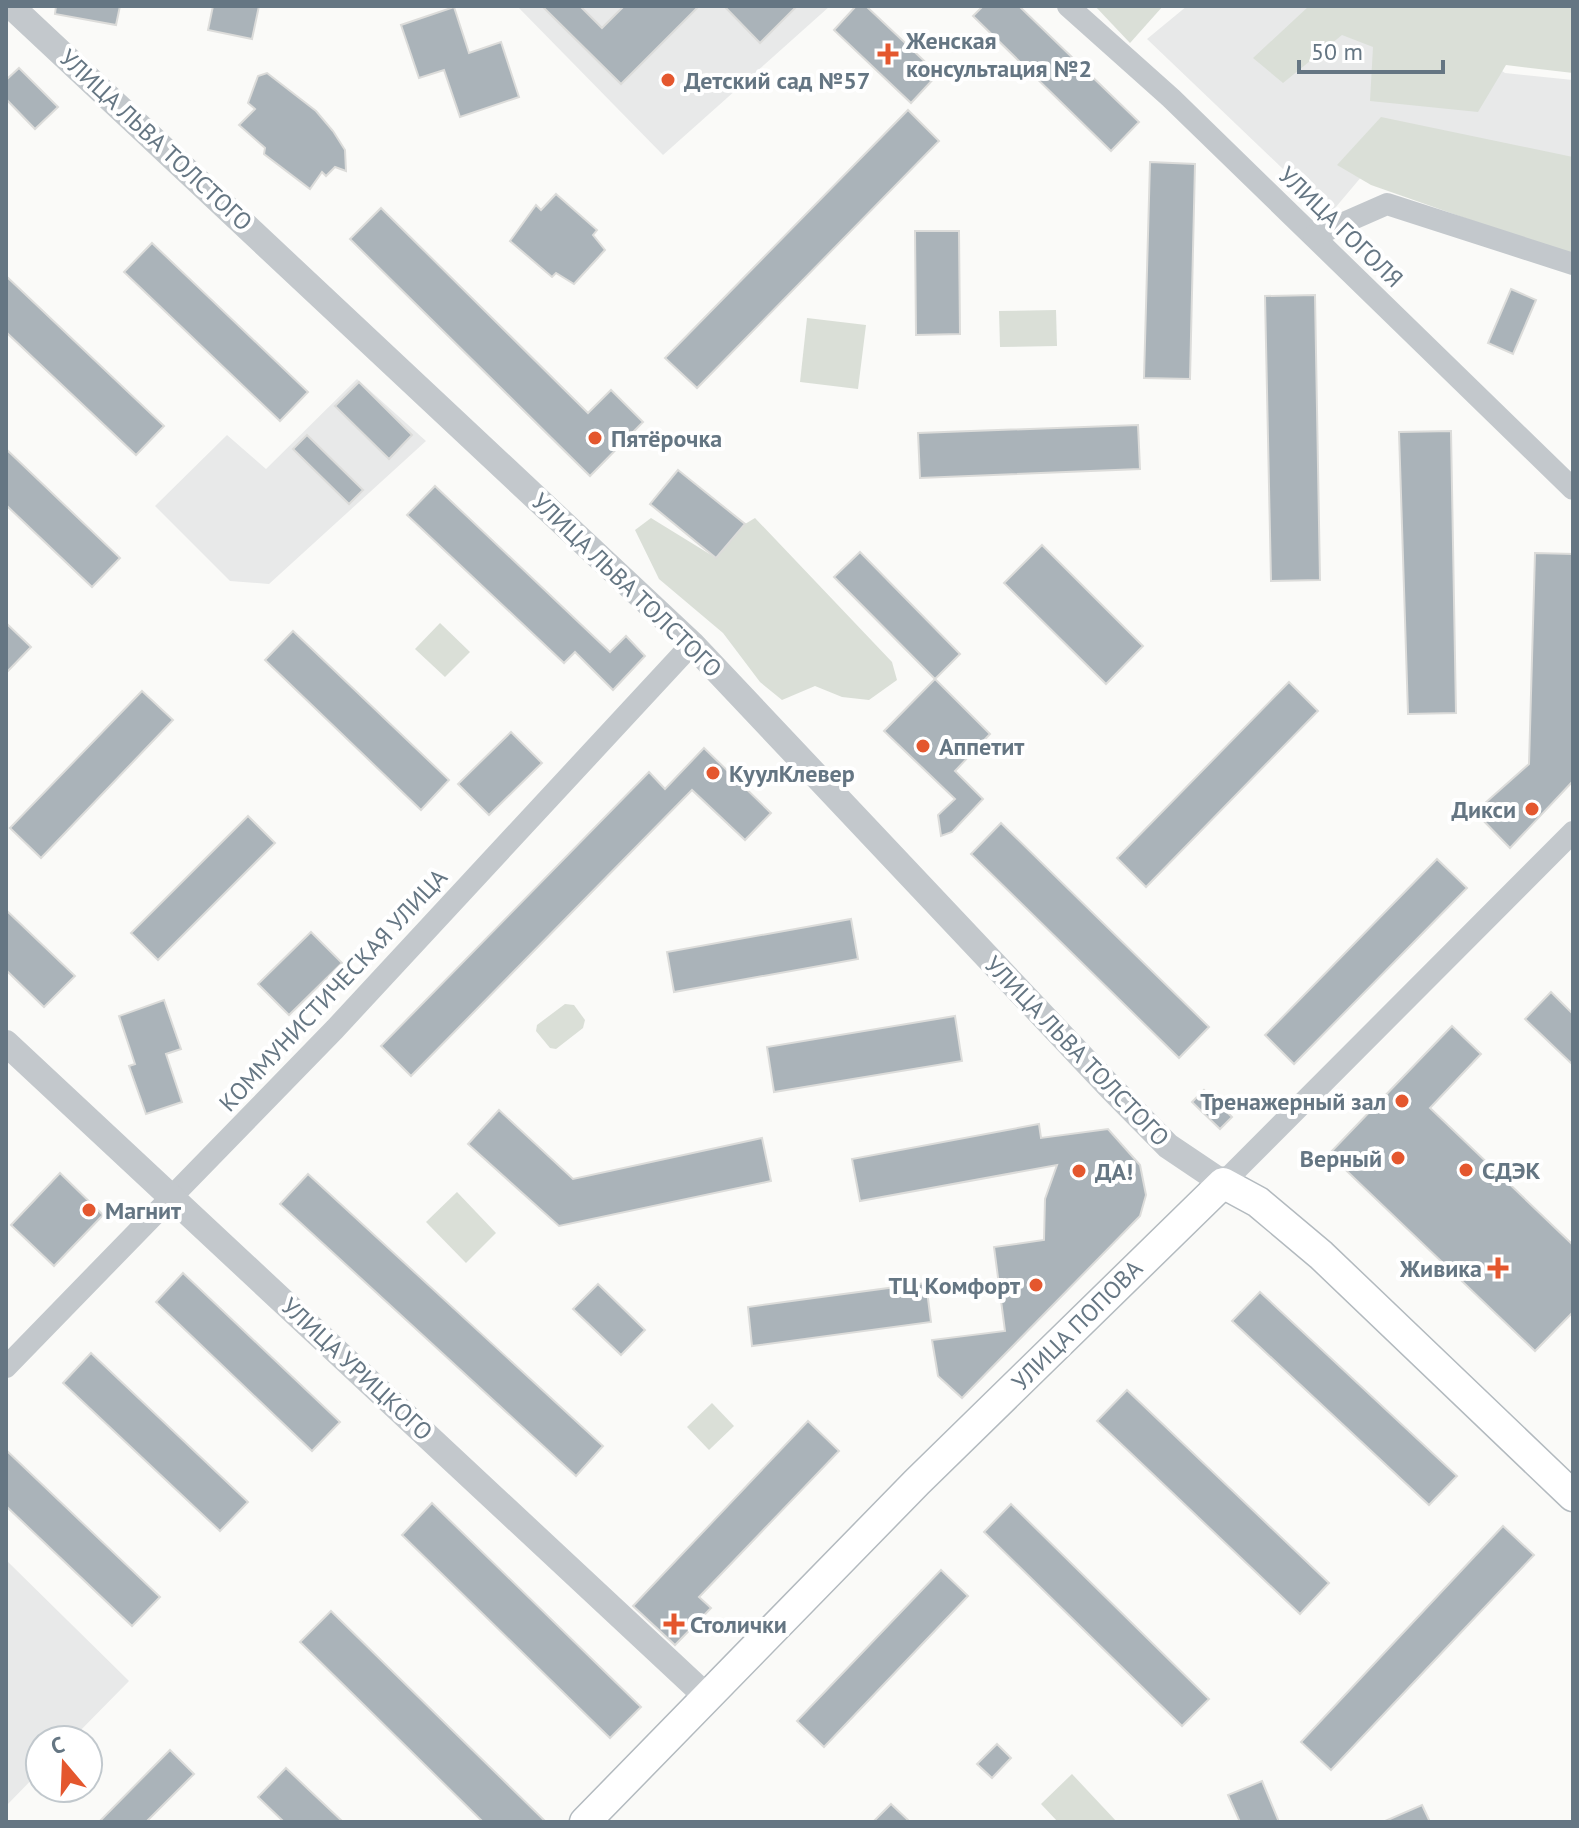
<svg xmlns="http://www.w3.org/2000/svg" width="1579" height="1828" font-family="'PT Sans',sans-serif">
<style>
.built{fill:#e8e9e9}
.green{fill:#dadfd7}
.building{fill:#aab3b9;stroke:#dcdcda;stroke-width:2}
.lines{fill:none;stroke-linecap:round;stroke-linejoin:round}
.secondary-casing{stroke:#b3babf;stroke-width:33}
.minor{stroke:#c3c8cc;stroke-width:22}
.tertiary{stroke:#c3c8cc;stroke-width:26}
.secondary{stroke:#fff;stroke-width:30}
.poi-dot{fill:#e4572e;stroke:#fff;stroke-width:3}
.labels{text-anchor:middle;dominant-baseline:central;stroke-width:8;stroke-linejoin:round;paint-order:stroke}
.poi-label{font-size:24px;font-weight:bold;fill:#657683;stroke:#fff;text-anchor:start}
.street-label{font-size:24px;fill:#657683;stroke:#fff}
</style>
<rect width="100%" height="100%" fill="#fafaf8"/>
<g class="built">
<polygon points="517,6 830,6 663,155"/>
<polygon points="1187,6 1386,6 1419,15 1505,73 1573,80 1573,195 1389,144 1330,214 1147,39"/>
<polygon points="357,379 426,441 269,584 230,581 155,506 227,435 266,469"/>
<polygon points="6,1560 129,1681 71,1740 40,1740 40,1771 6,1806"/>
</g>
<g class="green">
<polygon points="1095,6 1163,6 1130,43"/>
<polygon points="1309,6 1573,6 1573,73 1506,65 1478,112 1370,101 1373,47 1342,35 1283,83 1253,58"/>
<polygon points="1381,117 1573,157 1573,256 1371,185 1337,165"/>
<polygon points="1056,310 1057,346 1000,347 999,311"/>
<polygon points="807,318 866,325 858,389 800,382"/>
<polygon points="651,518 716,558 745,524 755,518 892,662 897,680 869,700 842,697 815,686 782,700 760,682 723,633 659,579 635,530"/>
<polygon points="440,623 470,652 445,677 415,649"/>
<polygon points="565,1004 574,1005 585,1020 583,1028 556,1049 550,1048 536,1031 537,1025"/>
<polygon points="457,1192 496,1233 466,1263 426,1222"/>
<polygon points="712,1403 734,1426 709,1450 687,1427"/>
<polygon points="1072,1774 1117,1822 1058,1822 1041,1804"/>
</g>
<g class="building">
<polygon points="56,6 120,6 116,25 55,14"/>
<polygon points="213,6 259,6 252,39 208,30"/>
<polygon points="542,6 580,6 602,28 624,6 699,6 621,84"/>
<polygon points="724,6 797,6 760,43"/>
<polygon points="856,6 866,6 938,74 911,103 834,30"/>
<polygon points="983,6 1019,6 1139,122 1111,151 973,16"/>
<polygon points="454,7 469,53 501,42 519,97 460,117 444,70 419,78 401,25"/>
<polygon points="19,68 58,107 35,129 6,99 6,80"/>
<polygon points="267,73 316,111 333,131 345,150 346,171 335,167 326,176 322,172 310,189 264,154 265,148 239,125 255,109 248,103 258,76"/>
<polygon points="908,110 939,141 697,388 665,358"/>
<polygon points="1150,162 1195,164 1190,379 1144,378"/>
<polygon points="556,194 597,230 593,235 605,250 574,284 556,273 552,277 510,241 536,205 541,210"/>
<polygon points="381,208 588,413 611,390 643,422 590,476 350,239"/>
<polygon points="915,231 959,231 960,334 916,335"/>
<polygon points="152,243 308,392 280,421 124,272"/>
<polygon points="6,276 164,426 136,455 6,332"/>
<polygon points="1511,289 1536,300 1513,354 1488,343"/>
<polygon points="1315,295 1320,580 1271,581 1265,296"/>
<polygon points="359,382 412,435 389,459 335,406"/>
<polygon points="1138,425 1140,469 920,478 918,433"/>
<polygon points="1451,431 1456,713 1408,714 1399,432"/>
<polygon points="307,435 363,490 349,504 293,449"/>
<polygon points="6,449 120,558 92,587 6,505"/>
<polygon points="678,470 745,524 716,558 650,504"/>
<polygon points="435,486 610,652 626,636 645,656 613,690 575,652 564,663 407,515"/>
<polygon points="1042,545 1143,646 1106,684 1004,583"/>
<polygon points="860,552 960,654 935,679 834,577"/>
<polygon points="1535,553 1573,554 1573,781 1510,848 1475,812 1529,764"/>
<polygon points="6,623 31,647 6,673"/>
<polygon points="293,631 449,780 421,810 265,660"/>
<polygon points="935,679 990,734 955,771 983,799 952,832 941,836 938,815 955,799 884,731"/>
<polygon points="1289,682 1318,711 1146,887 1117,858"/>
<polygon points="142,691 173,720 41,858 10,828"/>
<polygon points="511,732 542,763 489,815 458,784"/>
<polygon points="704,748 771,813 745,840 692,790 411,1076 381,1046 649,772 665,789"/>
<polygon points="248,816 275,843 158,960 131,933"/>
<polygon points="1001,823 1209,1027 1179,1058 971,854"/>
<polygon points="1437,859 1467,888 1294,1064 1265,1035"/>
<polygon points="6,910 75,976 44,1007 6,970"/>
<polygon points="851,919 858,959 674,992 667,952"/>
<polygon points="311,932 342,963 289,1015 258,984"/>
<polygon points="1551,992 1573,1014 1573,1065 1525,1019"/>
<polygon points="164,1000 181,1049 166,1054 182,1102 146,1114 129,1066 135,1064 119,1016"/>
<polygon points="955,1016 962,1061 774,1092 767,1047"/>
<polygon points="1452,1026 1481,1054 1430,1108 1573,1245 1573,1312 1535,1351 1329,1154"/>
<polygon points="1204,1090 1232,1117 1220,1129 1192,1102"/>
<polygon points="499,1110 573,1179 762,1138 771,1181 559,1226 468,1144"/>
<polygon points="1039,1124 1041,1138 1108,1129 1140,1165 1146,1195 1140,1216 962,1398 938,1376 932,1340 1005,1331 994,1247 1044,1240 1045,1199 1057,1165 860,1201 852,1159"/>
<polygon points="60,1173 103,1215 54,1266 11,1225"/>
<polygon points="308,1174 603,1446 576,1476 280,1204"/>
<polygon points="183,1273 340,1422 312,1451 156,1302"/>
<polygon points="926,1283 931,1322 752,1346 748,1307"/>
<polygon points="598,1284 645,1330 621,1355 573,1309"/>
<polygon points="1260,1292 1457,1476 1429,1505 1232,1321"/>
<polygon points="91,1353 248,1502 220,1531 63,1383"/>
<polygon points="1127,1390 1329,1583 1300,1614 1097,1421"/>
<polygon points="808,1421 839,1451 699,1597 711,1608 675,1645 633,1606"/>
<polygon points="6,1450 160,1597 132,1626 6,1506"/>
<polygon points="432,1503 641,1707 610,1738 402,1535"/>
<polygon points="1011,1504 1209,1699 1182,1726 984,1532"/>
<polygon points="1503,1526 1534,1555 1331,1770 1301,1742"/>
<polygon points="941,1570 968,1596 824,1747 797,1721"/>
<polygon points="331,1611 451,1729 546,1822 483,1822 300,1642"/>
<polygon points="997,1744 1011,1758 992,1778 977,1764"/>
<polygon points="170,1750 194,1774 146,1822 99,1822"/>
<polygon points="286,1768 308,1789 343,1822 284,1822 258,1797"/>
<polygon points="1262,1781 1279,1822 1240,1822 1228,1795"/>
<polygon points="891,1804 910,1822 873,1822"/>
<polygon points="1422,1805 1430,1822 1383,1822"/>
</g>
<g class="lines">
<g class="secondary-casing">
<polyline id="secondary" points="585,1822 917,1482 1223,1183 1258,1202 1321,1255 1573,1496"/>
</g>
<g class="minor">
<polyline points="1068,6 1171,98 1573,489"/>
<polyline points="1314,236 1387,204 1573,264"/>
<polyline points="1223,1183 1573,832"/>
<polyline points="6,1367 335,1029 692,644"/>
</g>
<g class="tertiary">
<polyline points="11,6 692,644 1110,1087 1168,1146 1223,1183"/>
<polyline points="6,1043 706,1696"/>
</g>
<use href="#secondary" class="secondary"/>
</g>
<g class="poi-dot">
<path d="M884 42h8v8h8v8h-8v8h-8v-8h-8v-8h8z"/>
<circle cx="668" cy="80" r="8"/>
<circle cx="595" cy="438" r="8"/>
<circle cx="923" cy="746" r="8"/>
<circle cx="713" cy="773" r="8"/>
<circle cx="1532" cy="809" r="8"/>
<circle cx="1402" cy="1101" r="8"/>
<circle cx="1398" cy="1158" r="8"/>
<circle cx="1466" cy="1170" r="8"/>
<circle cx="1079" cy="1171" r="8"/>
<circle cx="89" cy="1210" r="8"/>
<path d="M1494 1256h8v8h8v8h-8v8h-8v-8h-8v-8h8z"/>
<circle cx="1036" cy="1285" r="8"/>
<path d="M670 1612h8v8h8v8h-8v8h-8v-8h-8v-8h8z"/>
</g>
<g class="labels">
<g class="poi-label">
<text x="906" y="40">Женская<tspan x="906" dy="28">консультация №2</tspan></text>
<text x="684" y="80">Детский сад №57</text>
<text x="611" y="438">Пятёрочка</text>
<text x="939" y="746">Аппетит</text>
<text x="729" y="773">КуулКлевер</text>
<text x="1516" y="809" text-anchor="end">Дикси</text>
<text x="1386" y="1101" text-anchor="end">Тренажерный зал</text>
<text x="1382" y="1158" text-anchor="end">Верный</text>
<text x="1482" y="1170">СДЭК</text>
<text x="1095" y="1171">ДА!</text>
<text x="105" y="1210">Магнит</text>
<text x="1482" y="1268" text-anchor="end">Живика</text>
<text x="1020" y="1285" text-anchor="end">ТЦ Комфорт</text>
<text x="690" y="1624">Столички</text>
</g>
<g class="street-label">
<text transform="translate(156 140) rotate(43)">УЛИЦА ЛЬВА ТОЛСТОГО</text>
<text transform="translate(1341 227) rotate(44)">УЛИЦА ГОГОЛЯ</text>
<text transform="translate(627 585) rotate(44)">УЛИЦА ЛЬВА ТОЛСТОГО</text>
<text transform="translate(333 990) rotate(-47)">КОММУНИСТИЧЕСКАЯ УЛИЦА</text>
<text transform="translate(1077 1051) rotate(46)">УЛИЦА ЛЬВА ТОЛСТОГО</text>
<text transform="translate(1077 1325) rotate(-45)">УЛИЦА ПОПОВА</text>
<text transform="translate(357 1369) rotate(43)">УЛИЦА УРИЦКОГО</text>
</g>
</g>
<rect width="1579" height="1828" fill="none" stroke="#657683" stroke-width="16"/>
<g transform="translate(64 1764) rotate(341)"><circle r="38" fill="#ffffff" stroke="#c1c8cd" stroke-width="2"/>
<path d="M0-6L14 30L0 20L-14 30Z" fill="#e4572e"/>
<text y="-12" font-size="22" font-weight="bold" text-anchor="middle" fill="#657683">С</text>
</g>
<path d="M1299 60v12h144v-12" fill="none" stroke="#657683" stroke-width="4"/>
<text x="1311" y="60" font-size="24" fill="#657683" stroke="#ffffff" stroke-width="6" paint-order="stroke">50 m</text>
</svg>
